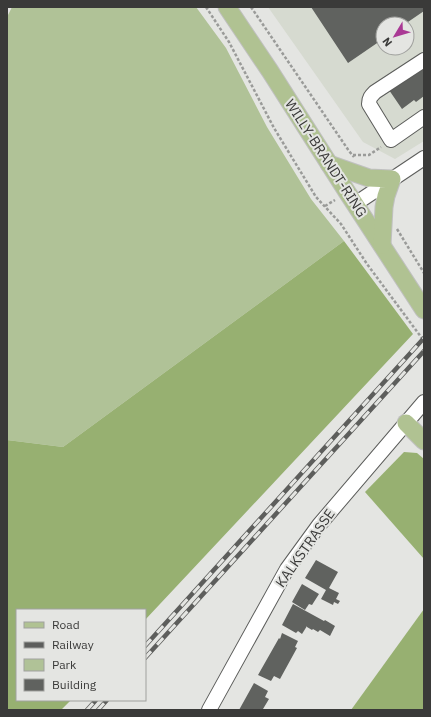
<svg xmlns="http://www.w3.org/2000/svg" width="431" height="717" font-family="'IBM Plex Sans',sans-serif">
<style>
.built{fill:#d6dad0;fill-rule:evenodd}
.green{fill:#b0c297}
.forest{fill:#97b071}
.building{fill:#60625f}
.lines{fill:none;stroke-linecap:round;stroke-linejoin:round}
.minor-casing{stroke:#5b5c5a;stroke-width:16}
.major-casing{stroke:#c0c0c0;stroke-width:19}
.path{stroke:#9a9b99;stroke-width:2.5;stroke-dasharray:3 2;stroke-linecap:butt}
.minor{stroke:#fff;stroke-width:14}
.major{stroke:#b0c292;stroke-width:17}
.rail-casing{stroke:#5d5e5c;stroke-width:4.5}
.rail{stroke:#e4e5e2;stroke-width:3;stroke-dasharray:9;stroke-linecap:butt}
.labels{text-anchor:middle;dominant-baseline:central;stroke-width:4;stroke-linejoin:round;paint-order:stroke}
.street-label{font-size:14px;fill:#3a3a39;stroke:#e4e5e2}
</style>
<rect width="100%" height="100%" fill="#e4e5e2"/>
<path class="built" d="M268,7H424V141L395,159L363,142ZM383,24H407V48H383Z"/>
<polygon class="green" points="12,7 196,7 226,48 267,127 311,199 344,241 63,447 7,440 7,17"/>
<g class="forest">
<polygon points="344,241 413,334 145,620 145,610 17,610 17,700 71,700 61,710 7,710 7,440 63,447"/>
<polygon points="404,452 417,453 424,459 424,559 365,492"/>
<polygon points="424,609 424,710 351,710"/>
</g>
<g class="building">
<polygon points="311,7 424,7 424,11 405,24 383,24 383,39 348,63"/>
<polygon points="424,67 424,96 416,102 414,100 402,109 389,90"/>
<polygon points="316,560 338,572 329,588 339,593 336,599 340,601 338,604 334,602 333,605 321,599 326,590 305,578"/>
<polygon points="302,584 319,594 312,605 309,604 305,610 292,602"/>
<polygon points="293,604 324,621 325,620 335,626 330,636 320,630 318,632 313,629 312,630 307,627 307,626 302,634 298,631 296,633 282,625"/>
<polygon points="282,633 298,641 295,647 297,648 280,679 274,676 271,681 258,675 279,638 280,639"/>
<polygon points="254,683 268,691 265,697 269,699 263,709 263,710 239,710"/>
</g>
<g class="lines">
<g class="minor-casing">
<g id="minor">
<path d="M424,60L375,92C371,96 369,98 369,104L391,140L424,117"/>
<polyline points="355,204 424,158"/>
<polyline points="209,710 287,569 319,525 424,402"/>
</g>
</g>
<g class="major-casing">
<g id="major">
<polyline points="227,7 270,71 347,192 424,310"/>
<polyline points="329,164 369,178 392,179 386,196 384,207 382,245"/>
<polyline points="406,423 424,441"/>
</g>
</g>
<g class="path">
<polyline points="206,7 229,42 274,128 316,197 341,224 367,264 424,341"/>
<polyline points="251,7 349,151 354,157"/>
<polyline points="353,155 369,155 381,147"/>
<polyline points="325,206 335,200"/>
<polyline points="397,229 424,273"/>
</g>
<use href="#minor" class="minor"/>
<use href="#major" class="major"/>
<g class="rail-casing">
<g id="rail">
<polyline points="145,646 424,338"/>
<polyline points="145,658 424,351"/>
<polyline points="87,710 96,700"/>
<polyline points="98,710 107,700"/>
</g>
</g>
<use href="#rail" class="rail"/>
</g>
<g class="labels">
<g class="street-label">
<text transform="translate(326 158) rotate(57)">WILLY-BRANDT-RING</text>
<text transform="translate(305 548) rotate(-55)">KALKSTRASSE</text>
</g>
</g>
<rect width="431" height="717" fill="none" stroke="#3a3a39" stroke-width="16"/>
<rect x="16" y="609" width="130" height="92" fill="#e4e5e2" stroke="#a0a19e"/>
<rect x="24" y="622" width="20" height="6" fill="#b0c292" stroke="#a0a19e"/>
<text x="52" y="629" font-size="12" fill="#3a3a39">Road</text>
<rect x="24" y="642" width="20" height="6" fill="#5d5e5c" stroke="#a0a19e"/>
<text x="52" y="649" font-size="12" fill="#3a3a39">Railway</text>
<rect x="24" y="659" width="20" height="12" fill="#b0c297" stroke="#a0a19e"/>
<text x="52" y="669" font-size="12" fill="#3a3a39">Park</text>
<rect x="24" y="679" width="20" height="12" fill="#60625f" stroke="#a0a19e"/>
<text x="52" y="689" font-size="12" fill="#3a3a39">Building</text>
<g transform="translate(395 36) rotate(232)"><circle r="19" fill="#e4e5e2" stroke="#a0a19e"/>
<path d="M0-3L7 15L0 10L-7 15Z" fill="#aa3995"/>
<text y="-6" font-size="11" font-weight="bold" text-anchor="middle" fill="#3a3a39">N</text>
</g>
</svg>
